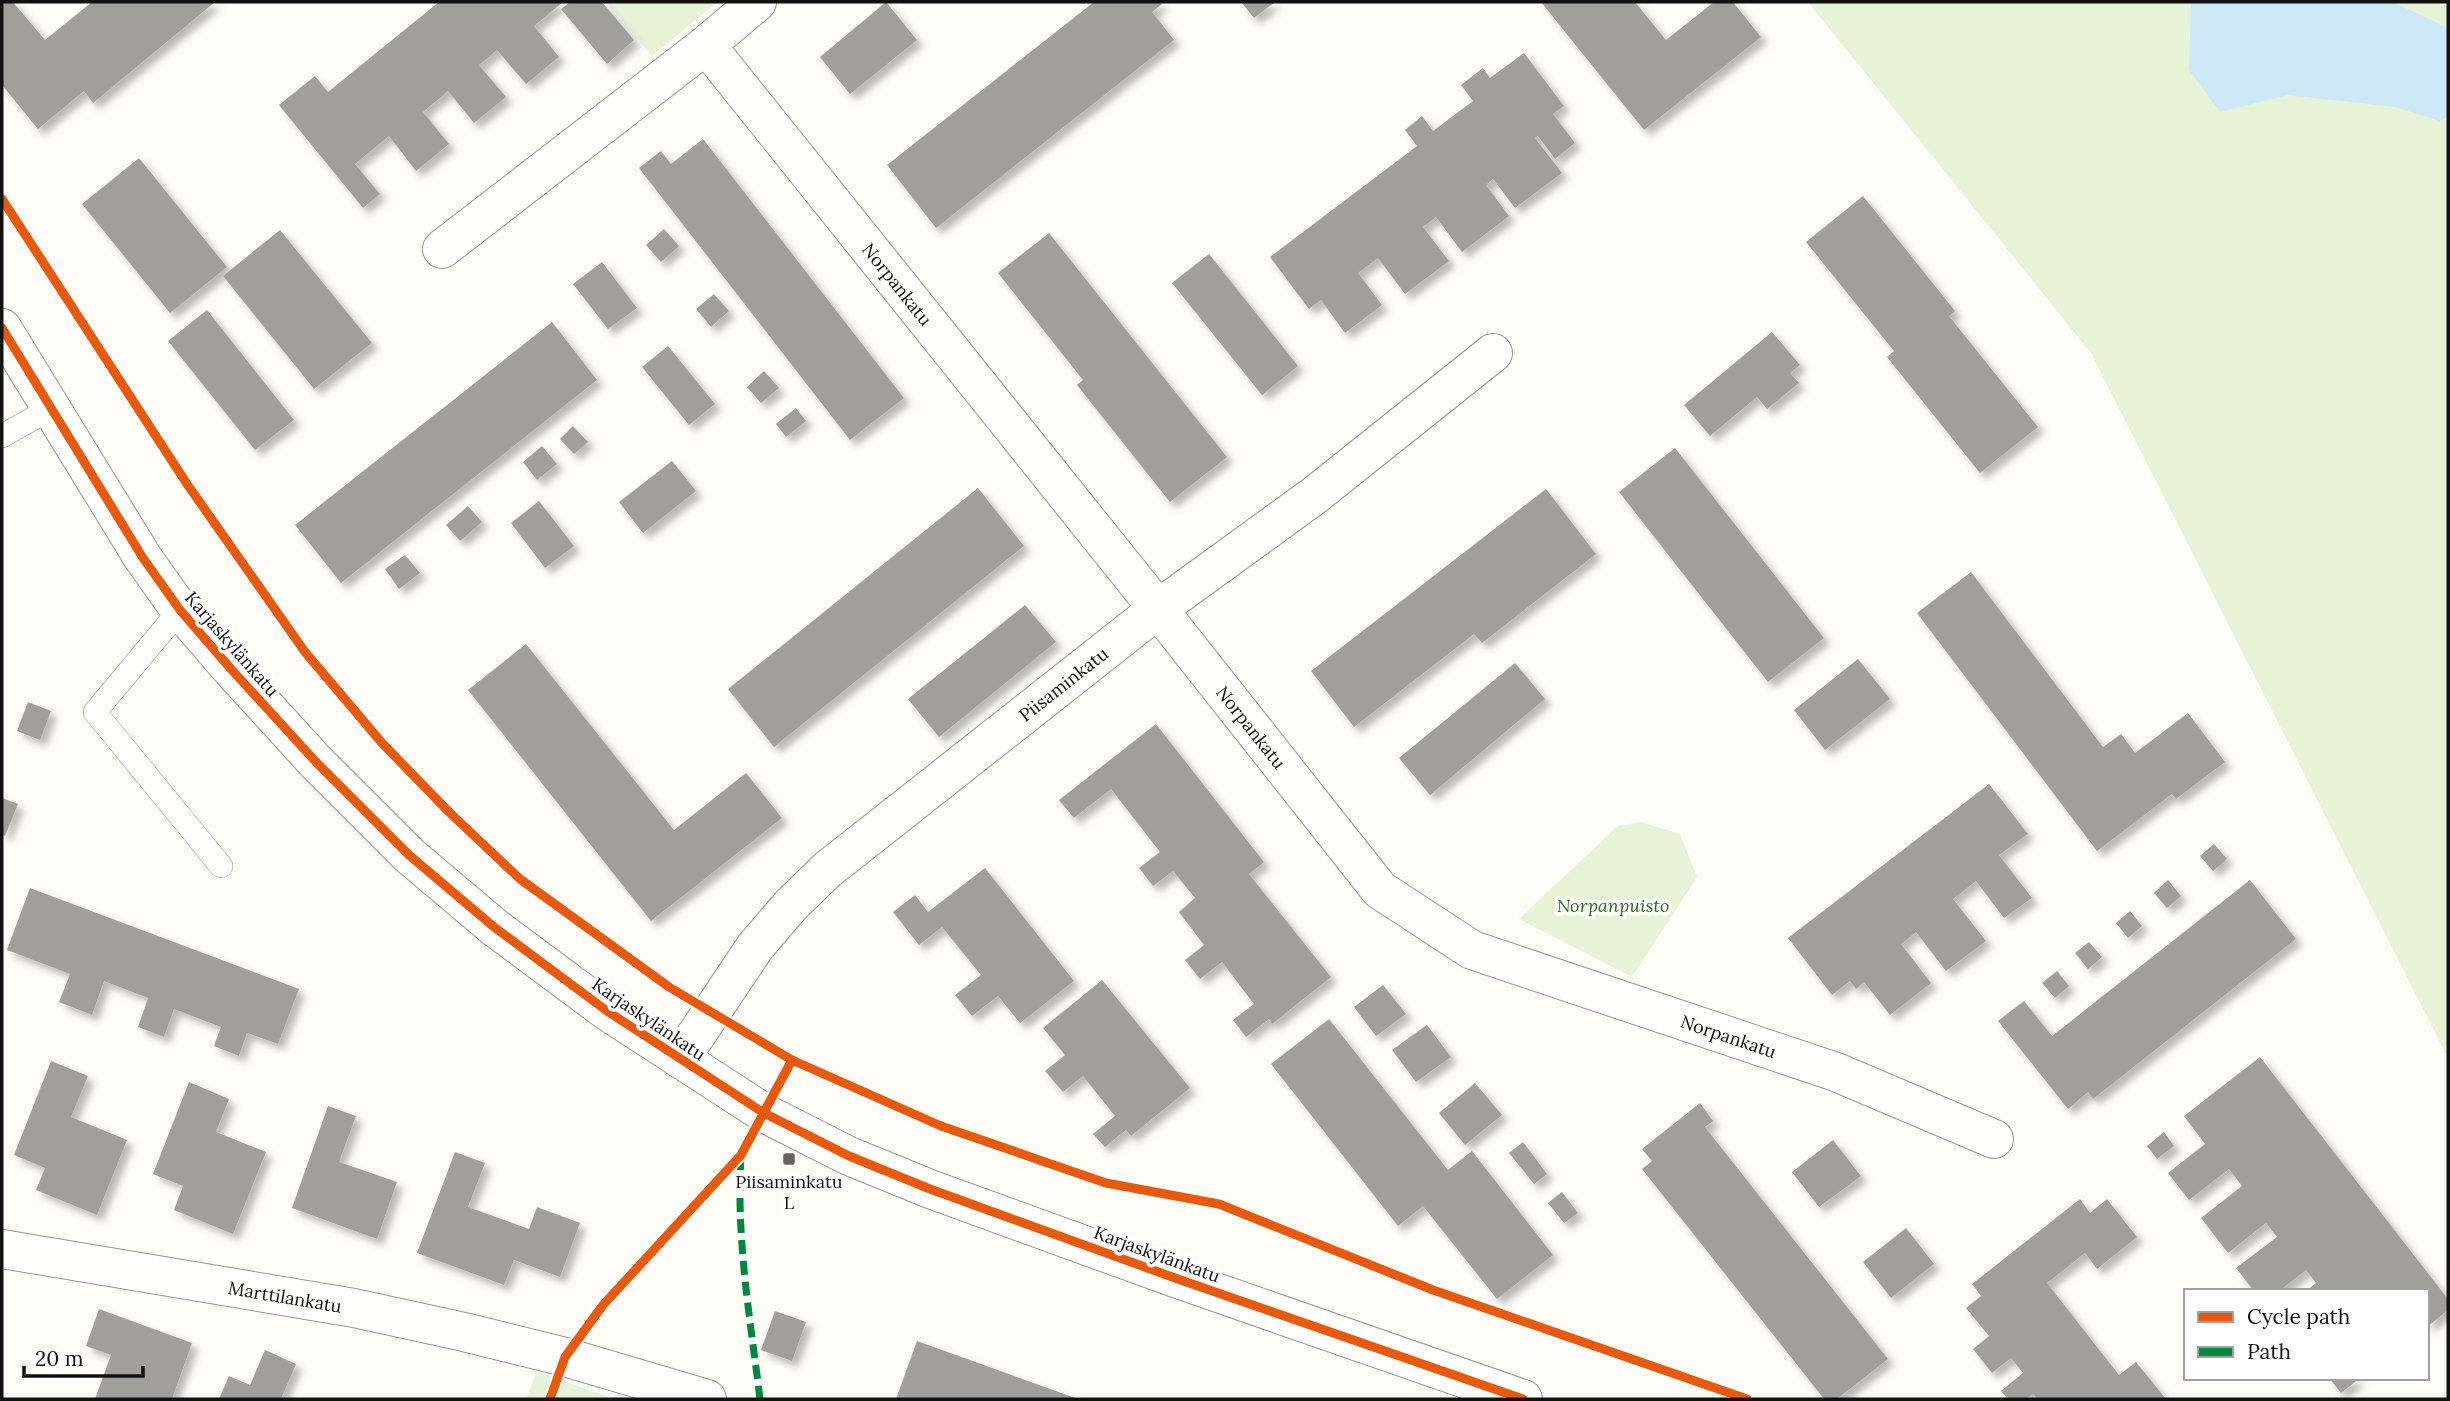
<svg xmlns="http://www.w3.org/2000/svg" width="2450" height="1401" font-family="Lora,serif">
<style>
.green{fill:#e7f3d7}
.water{fill:#cde8f7}
.building{fill:#a19f9c;filter:url(#shadow)}
.lines{fill:none;stroke-linecap:round;stroke-linejoin:round}
.service-casing{stroke:#979795;stroke-width:24}
.minor-casing{stroke:#979795;stroke-width:40}
.tertiary-casing{stroke:#979795;stroke-width:40}
.service{stroke:#fffffe;stroke-width:23}
.minor{stroke:#fffffe;stroke-width:38}
.tertiary{stroke:#fffffe;stroke-width:38}
.quiet{stroke:#00873e;stroke-width:7;stroke-dasharray:14 7;stroke-linecap:butt}
.cycleway-casing{stroke:#fff;stroke-width:13}
.cycleway{stroke:#e8590c;stroke-width:9}
.poi-dot{fill:#646362;stroke:#fff;stroke-width:2.5}
.labels{text-anchor:middle;dominant-baseline:central;stroke-width:7;stroke-linejoin:round;paint-order:stroke}
.street-label{font-size:18px;fill:#111;stroke:#fff}
.park-label{font-size:18px;font-style:italic;fill:#2f6b1f;stroke:#fff}
.poi-label{font-size:18px;fill:#111;stroke:#fff}
</style>
<defs>
<filter id="shadow"><feDropShadow dx="6" dy="6" stdDeviation="3.5" flood-color="#0004"/></filter>
</defs>
<rect width="100%" height="100%" fill="#fdfcf7"/>
<g class="green">
<polygon points="606,2 717,2 652,56"/>
<polygon points="1808,2 2448,2 2448,1058 2091,353"/>
<polygon points="1641,822 1680,834 1697,877 1632,977 1519,919 1618,826"/>
<polygon points="537,1371 613,1399 526,1399"/>
</g>
<polygon class="water" points="2191,2 2393,2 2448,28 2448,116 2440,121 2395,107 2288,95 2220,112 2189,70"/>
<g class="building">
<polygon points="2,2 13,2 45,40 92,2 215,2 93,103 84,91 38,129 2,85"/>
<polygon points="439,2 563,2 534,26 559,57 526,84 497,50 479,65 506,97 474,123 448,91 423,112 449,144 416,171 389,136 355,164 380,194 363,208 279,105 315,76 328,92"/>
<polygon points="570,2 602,2 634,40 607,64 561,9"/>
<polygon points="886,2 917,40 850,94 820,57"/>
<polygon points="1094,2 1160,2 1162,4 1152,12 1174,40 936,228 887,165"/>
<polygon points="1241,2 1275,2 1254,18"/>
<polygon points="1541,2 1635,2 1666,40 1714,2 1733,2 1761,37 1644,130"/>
<polygon points="1524,53 1564,106 1553,114 1575,143 1555,159 1538,136 1535,138 1562,173 1515,208 1493,179 1486,185 1509,216 1462,252 1436,217 1423,227 1449,261 1405,294 1378,258 1358,273 1382,305 1345,333 1321,300 1309,309 1270,257 1417,146 1405,130 1422,116 1433,131 1473,101 1461,85 1483,68 1490,78"/>
<polygon points="703,139 904,398 850,440 639,168 661,151 671,164"/>
<polygon points="139,158 227,267 170,313 82,204"/>
<polygon points="1863,196 1955,311 1949,316 2038,427 1980,473 1887,357 1894,351 1806,242"/>
<polygon points="664,229 679,246 661,262 646,245"/>
<polygon points="280,230 372,343 314,389 223,276"/>
<polygon points="1049,233 1227,457 1170,502 1077,385 1083,380 998,273"/>
<polygon points="1209,254 1298,366 1262,395 1172,283"/>
<polygon points="602,262 637,308 608,329 573,284"/>
<polygon points="714,294 729,311 711,327 696,309"/>
<polygon points="207,310 294,420 255,450 168,341"/>
<polygon points="552,322 597,380 341,583 295,525"/>
<polygon points="1772,332 1800,365 1790,373 1799,383 1767,409 1757,397 1710,436 1684,405"/>
<polygon points="668,346 715,404 689,425 642,367"/>
<polygon points="764,371 779,388 761,403 747,387"/>
<polygon points="796,408 806,421 786,437 776,424"/>
<polygon points="573,426 588,442 574,454 560,439"/>
<polygon points="542,446 557,464 537,480 523,462"/>
<polygon points="1675,448 1824,638 1768,682 1619,492"/>
<polygon points="672,461 696,491 643,533 619,502"/>
<polygon points="978,488 1024,546 774,747 728,689"/>
<polygon points="1546,489 1596,554 1482,643 1474,634 1354,727 1311,671"/>
<polygon points="539,501 574,546 545,568 511,523"/>
<polygon points="468,506 482,522 460,541 446,525"/>
<polygon points="405,555 420,573 399,589 385,569"/>
<polygon points="1971,572 2103,747 2121,734 2135,753 2188,713 2225,762 2176,799 2172,794 2097,851 1917,613"/>
<polygon points="1025,605 1056,642 939,737 908,699"/>
<polygon points="526,644 674,830 746,773 782,818 651,921 468,690"/>
<polygon points="1858,659 1890,699 1825,750 1794,710"/>
<polygon points="1515,663 1545,699 1430,795 1399,758"/>
<polygon points="28,702 51,711 40,740 17,731"/>
<polygon points="1156,724 1264,862 1249,874 1331,977 1272,1024 1269,1019 1246,1037 1233,1020 1254,1004 1222,962 1200,979 1185,960 1204,945 1179,912 1195,898 1173,871 1153,886 1139,868 1160,852 1111,789 1074,818 1059,800"/>
<polygon points="1989,784 2028,834 1999,855 2032,898 2004,918 1976,881 1953,899 1986,941 1946,971 1916,932 1901,944 1931,983 1890,1015 1864,982 1856,989 1850,981 1832,995 1788,938"/>
<polygon points="2,798 18,804 5,836 2,834"/>
<polygon points="2214,844 2227,859 2213,871 2200,856"/>
<polygon points="985,868 1074,981 1020,1023 998,996 972,1016 955,995 981,975 942,927 919,945 893,912 915,895 928,912"/>
<polygon points="2168,880 2181,896 2167,908 2154,893"/>
<polygon points="2250,880 2296,939 2093,1099 2088,1092 2068,1109 1998,1021 2024,1001 2052,1036"/>
<polygon points="30,888 299,989 278,1044 247,1033 239,1056 214,1046 221,1027 174,1009 164,1037 138,1027 148,998 104,981 92,1015 59,1002 70,974 7,950"/>
<polygon points="2130,911 2142,926 2128,938 2116,923"/>
<polygon points="2089,942 2102,957 2088,969 2075,953"/>
<polygon points="2057,971 2069,986 2055,998 2042,983"/>
<polygon points="1102,980 1190,1088 1131,1136 1126,1130 1105,1147 1093,1134 1115,1116 1083,1076 1063,1092 1045,1071 1065,1055 1043,1028"/>
<polygon points="1383,985 1406,1014 1376,1036 1354,1007"/>
<polygon points="1329,1019 1448,1170 1472,1151 1553,1255 1497,1299 1423,1206 1398,1226 1271,1064"/>
<polygon points="1427,1025 1451,1057 1416,1082 1392,1050"/>
<polygon points="2260,1057 2448,1299 2448,1310 2427,1327 2427,1291 2306,1291 2316,1283 2306,1270 2279,1291 2254,1291 2236,1268 2277,1237 2266,1223 2228,1253 2201,1218 2242,1186 2229,1169 2189,1200 2168,1173 2205,1144 2184,1116"/>
<polygon points="51,1061 88,1076 71,1117 127,1140 97,1215 36,1190 45,1168 14,1155"/>
<polygon points="189,1082 229,1099 216,1132 266,1152 233,1234 174,1210 183,1186 153,1174"/>
<polygon points="1475,1083 1502,1115 1465,1145 1439,1113"/>
<polygon points="1700,1103 1713,1121 1705,1127 1888,1359 1837,1399 1824,1399 1642,1169 1652,1161 1642,1149"/>
<polygon points="328,1106 356,1116 339,1162 397,1182 377,1239 292,1208"/>
<polygon points="2164,1132 2174,1146 2157,1159 2147,1146"/>
<polygon points="1833,1140 1861,1176 1819,1207 1792,1172"/>
<polygon points="1523,1142 1547,1174 1534,1184 1509,1153"/>
<polygon points="455,1152 485,1163 468,1207 529,1229 537,1207 580,1223 560,1277 514,1260 504,1285 417,1253"/>
<polygon points="1562,1192 1578,1213 1564,1223 1548,1203"/>
<polygon points="2080,1199 2090,1213 2107,1199 2137,1237 2097,1269 2085,1253 2047,1283 2119,1375 2136,1362 2166,1399 2037,1399 2033,1394 2026,1399 2008,1399 2001,1391 2023,1373 2011,1358 1992,1373 1973,1349 1989,1336 1966,1308 1981,1296 1972,1284"/>
<polygon points="1906,1228 1934,1264 1891,1298 1863,1262"/>
<polygon points="99,1309 192,1343 172,1399 95,1399 111,1355 86,1346"/>
<polygon points="775,1311 806,1322 792,1361 761,1350"/>
<polygon points="917,1341 1078,1399 896,1399"/>
<polygon points="265,1350 296,1364 281,1399 219,1399 229,1376 250,1385"/>
<polygon points="2329,1378 2360,1378 2341,1393"/>
</g>
<g class="lines">
<g class="service-casing">
<g id="service">
<polyline points="2,436 52,408"/>
<polyline points="180,610 95,712 221,866"/>
</g>
</g>
<g class="minor-casing">
<g id="minor">
<path id="s1" d="M757,2L706,45L1158,609L1380,890L1472,950L1836,1072L1994,1139"/>
<polyline points="442,249 706,45"/>
<path id="s2" d="M680,1059L755,947L791,905L827,870L1158,609L1315,495L1493,353"/>
<path id="s3" d="M2,1249L354,1308L464,1332L565,1357L707,1399"/>
</g>
</g>
<g class="tertiary-casing">
<polyline id="tertiary" points="2,328 143,558 180,610 231,669 316,762 409,855 494,927 607,1011 764,1113 849,1156 930,1189 1175,1278 1523,1399"/>
</g>
<use href="#service" class="service"/>
<use href="#minor" class="minor"/>
<use href="#tertiary" class="tertiary"/>
<path class="quiet" d="M741,1156C736,1239 750,1317 760,1399"/>
<g class="cycleway-casing">
<g id="cycleway">
<polyline points="2,199 187,484 305,652 382,743 449,812 520,879 669,987 792,1060 941,1126 1106,1183 1219,1204 1433,1290 1747,1399"/>
<polyline points="2,328 143,558 180,610 231,669 316,762 409,855 494,927 607,1011 764,1113 849,1156 930,1189 1175,1278 1523,1399"/>
<polyline points="550,1399 565,1357 603,1305 741,1155 792,1060"/>
</g>
</g>
<use href="#cycleway" class="cycleway"/>
</g>
<rect class="poi-dot" x="782" y="1152" width="14" height="14" rx="3.5"/>
<g class="labels">
<g class="street-label">
<text stroke="none"><textPath href="#s1" startOffset="373">Norpankatu</textPath></text>
<text transform="translate(232 644) rotate(49)">Karjaskylänkatu</text>
<text stroke="none"><textPath href="#s2" startOffset="541">Piisaminkatu</textPath></text>
<text stroke="none"><textPath href="#s1" startOffset="940">Norpankatu</textPath></text>
<text transform="translate(649 1019) rotate(34)">Karjaskylänkatu</text>
<text stroke="none"><textPath href="#s1" startOffset="1528">Norpankatu</textPath></text>
<text transform="translate(1157 1254) rotate(20)">Karjaskylänkatu</text>
<text stroke="none"><textPath href="#s3" startOffset="287">Marttilankatu</textPath></text>
</g>
<g class="park-label">
<text x="1613" y="905">Norpanpuisto</text>
</g>
<g class="poi-label">
<text x="789" y="1181">Piisaminkatu<tspan x="789" dy="21">L</tspan></text>
</g>
</g>
<rect width="2450" height="1401" fill="none" stroke="#111111" stroke-width="7"/>
<rect x="2184" y="1289" width="245" height="91" fill="#ffffff" stroke="#a0a0a0" stroke-width="2"/>
<rect x="2198" y="1312" width="35" height="10" fill="#e8590c" stroke="#a0a0a0" stroke-width="2"/>
<text x="2247" y="1324" font-size="21" fill="#111111">Cycle path</text>
<rect x="2198" y="1347" width="35" height="10" fill="#00873e" stroke="#a0a0a0" stroke-width="2"/>
<text x="2247" y="1359" font-size="21" fill="#111111">Path</text>
<path d="M24 1366v10h119v-10" fill="none" stroke="#111111" stroke-width="3.5"/>
<text x="35" y="1366" font-size="21" fill="#111111" stroke="#ffffff" stroke-width="5" paint-order="stroke">20 m</text>
</svg>
